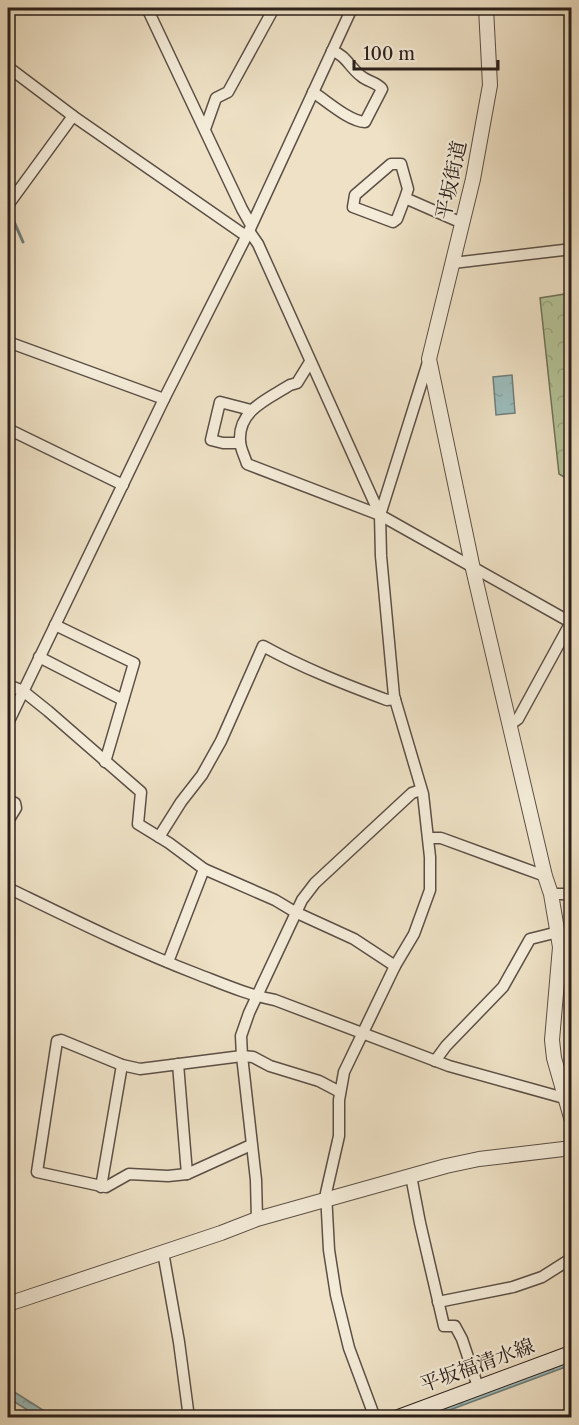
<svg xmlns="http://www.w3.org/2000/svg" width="579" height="1425" font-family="'Libre Caslon Text','Noto Serif JP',serif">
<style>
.forest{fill:url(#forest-crowns);stroke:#70725a;stroke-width:1.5}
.water{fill:url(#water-ripples);stroke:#6e7e7b;stroke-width:1.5}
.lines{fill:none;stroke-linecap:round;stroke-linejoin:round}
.stream{stroke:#6e7e7b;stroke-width:3}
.minor-casing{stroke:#5c5046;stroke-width:13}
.tertiary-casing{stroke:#5c5046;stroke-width:16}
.secondary-casing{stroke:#2b201b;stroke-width:17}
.minor{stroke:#f4ecd9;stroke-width:10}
.tertiary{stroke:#f4ecd9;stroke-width:14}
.secondary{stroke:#f4ecd9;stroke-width:15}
.labels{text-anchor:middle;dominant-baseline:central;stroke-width:4.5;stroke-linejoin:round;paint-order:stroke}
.street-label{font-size:20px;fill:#2b201b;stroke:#f4ecd9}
</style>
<defs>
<pattern id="forest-crowns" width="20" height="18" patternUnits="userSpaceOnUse" patternTransform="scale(1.5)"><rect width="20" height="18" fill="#b4c498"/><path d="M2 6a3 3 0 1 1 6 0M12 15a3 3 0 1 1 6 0" fill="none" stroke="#9ba882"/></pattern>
<pattern id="water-ripples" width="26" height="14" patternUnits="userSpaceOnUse" patternTransform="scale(1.5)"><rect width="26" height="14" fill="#9bbcbb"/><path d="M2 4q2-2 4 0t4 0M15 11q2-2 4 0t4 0" fill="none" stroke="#86a1a0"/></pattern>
</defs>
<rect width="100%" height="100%" fill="#eee1c5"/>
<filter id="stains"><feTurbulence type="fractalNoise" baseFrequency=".00333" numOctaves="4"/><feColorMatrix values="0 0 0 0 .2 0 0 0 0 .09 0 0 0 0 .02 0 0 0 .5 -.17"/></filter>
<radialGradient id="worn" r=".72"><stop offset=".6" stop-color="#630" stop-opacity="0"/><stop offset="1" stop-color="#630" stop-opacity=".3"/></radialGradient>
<polygon class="forest" points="571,293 572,293 571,481 559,474 540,298"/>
<g class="water">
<polygon points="512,375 515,413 496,415 493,377"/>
<polygon points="571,1357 571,1365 431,1417 410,1418"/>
<polygon points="8,1388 54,1417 39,1417 8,1398"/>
</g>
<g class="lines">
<polyline class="stream" points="8,208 23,242"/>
<g class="minor-casing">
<g id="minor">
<polyline points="147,8 242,209 251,225"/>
<polyline points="8,67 73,116 246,236"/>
<path d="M313,92C328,102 349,121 365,122L382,89C377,82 368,82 361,76C350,68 346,55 332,51"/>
<polyline points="205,129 216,98 228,92 274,8"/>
<polyline points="405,198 408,189 401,164 391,164 355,195 353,207 393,222 397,219 405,198 462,223"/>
<polyline points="8,205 73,116"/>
<polyline points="249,231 258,244 380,515"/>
<polyline points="453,263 572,249"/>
<polyline points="8,342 164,399"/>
<path d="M310,362L297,383L290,385C268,399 238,410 240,441C240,448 245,457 247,464L380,515L572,623"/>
<polyline points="8,429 123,485"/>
<polyline points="240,443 223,443 211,440 220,402 251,410"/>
<polyline points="55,625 134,663 105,762"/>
<polyline points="39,657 123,700"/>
<polyline points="8,685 23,691 48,711 141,792 138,824 169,843 204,869 275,900 295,912 354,939 395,966"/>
<polyline points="8,723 164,399 249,231 352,8"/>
<polyline points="511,724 518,719 571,622"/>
<polyline points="8,800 15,803 16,808 8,821"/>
<path d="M159,837L181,802L202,775L221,741L263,646C303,668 344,684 387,700L395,699"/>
<polyline points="429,838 441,838 545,876"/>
<path d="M8,888C70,918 132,949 197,974C223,984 248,995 275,1000L449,1066L564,1098"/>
<polyline points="551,894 572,894"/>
<polyline points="168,962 204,869"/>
<polyline points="559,971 572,976"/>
<polyline points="435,1061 446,1046 503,987 530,939 558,932"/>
<polyline points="178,1064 187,1174"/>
<polyline points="251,1145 187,1174 168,1176 129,1174 106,1187 37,1172 57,1041 61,1040 122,1065 140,1069 242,1056 253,1057 270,1066 319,1081 340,1092"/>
<polyline points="411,1176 420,1223 444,1326 455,1326 462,1339 478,1387"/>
<polyline points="101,1187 122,1065"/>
<polyline points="257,1219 256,1180 242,1056 241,1036 249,1013 302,900 315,883 412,793 421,790"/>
<polyline points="163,1252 179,1342 189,1418"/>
<polyline points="438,1302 513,1287 542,1277 572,1258"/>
<polyline points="375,1418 349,1348 336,1295 329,1250 326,1193 339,1136 339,1100 344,1072 395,966 414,934 430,890 430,857 423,794 394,696 381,556 380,515 429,359"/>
</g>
</g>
<g class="tertiary-casing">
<g id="tertiary">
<polyline points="486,8 490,85 473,179 429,359 473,569 545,876 551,894 560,947 552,1040 554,1058 572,1121"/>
<polyline points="8,1304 221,1233 257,1219 446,1166 479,1159 572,1148"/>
</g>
</g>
<g class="secondary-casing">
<polyline id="secondary" points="397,1418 572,1353"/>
</g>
<use href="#minor" class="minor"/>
<use href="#tertiary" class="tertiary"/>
<use href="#secondary" class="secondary"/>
</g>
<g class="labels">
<g class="street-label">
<text transform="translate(451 180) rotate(-78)">平坂街道</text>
<text transform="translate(477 1365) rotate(-20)">平坂福清水線</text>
</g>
</g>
<rect width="579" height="1425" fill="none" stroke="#eee1c5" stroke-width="30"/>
<rect x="9" y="9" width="561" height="1407" fill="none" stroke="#2b201b" stroke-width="3"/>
<rect x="15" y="15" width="549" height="1395" fill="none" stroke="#2b201b" stroke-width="1.5"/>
<path d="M354 60v9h144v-9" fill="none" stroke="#2b201b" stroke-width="3"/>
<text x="363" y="60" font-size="18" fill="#2b201b" stroke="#f4ecd9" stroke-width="4.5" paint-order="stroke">100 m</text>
<rect width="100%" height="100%" filter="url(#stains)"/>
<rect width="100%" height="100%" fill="url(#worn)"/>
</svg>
